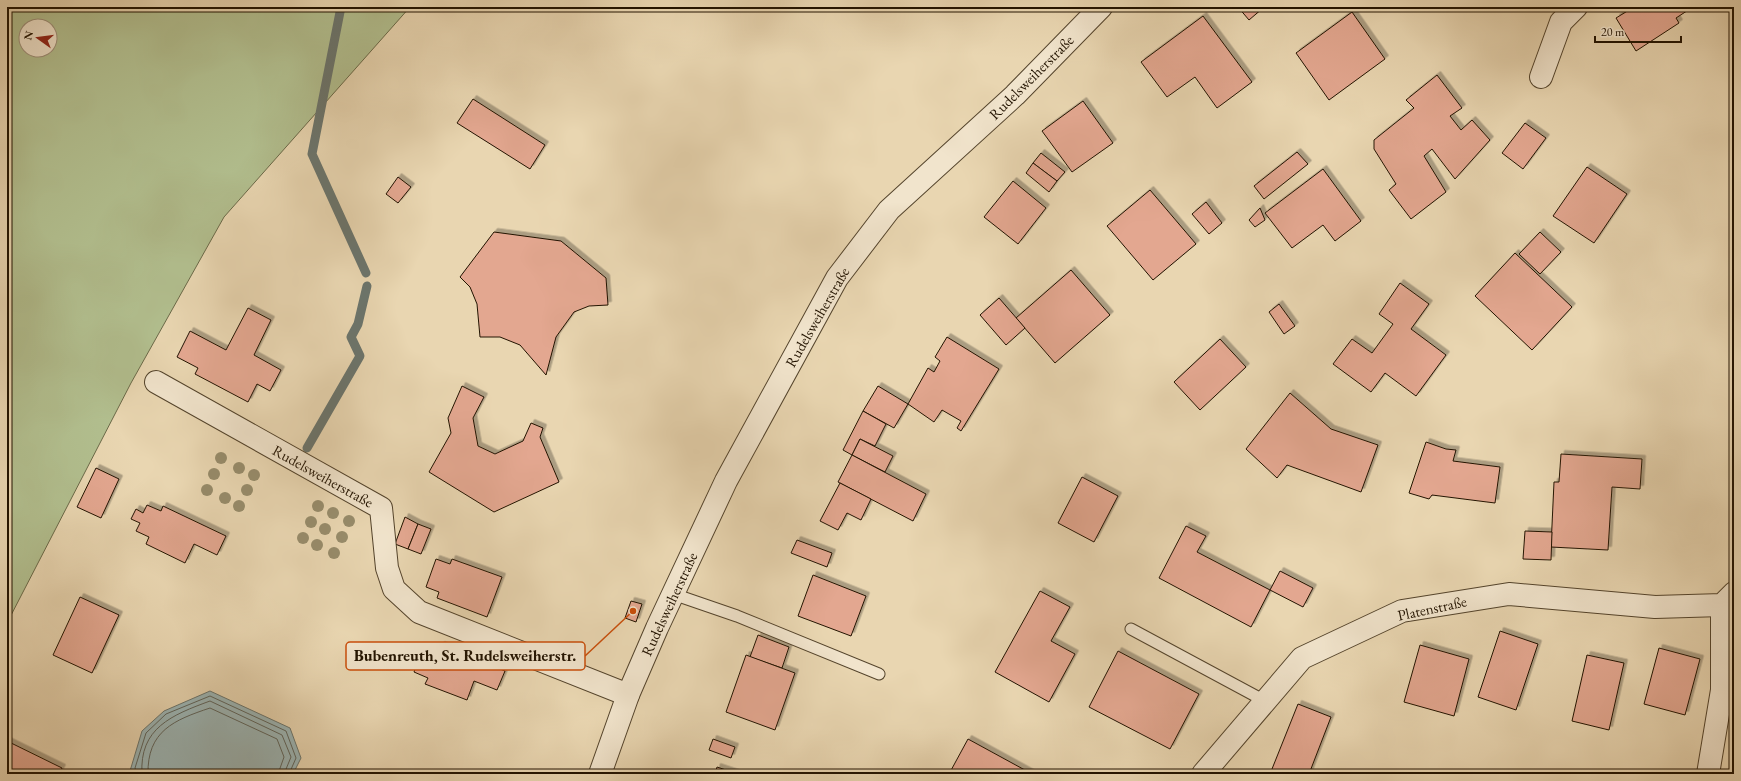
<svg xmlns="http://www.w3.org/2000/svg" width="1741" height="781" font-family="'EB Garamond',serif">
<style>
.green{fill:#b2bf8f;stroke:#6a6948;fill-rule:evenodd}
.water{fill:#9cb6b6;stroke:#6b756d}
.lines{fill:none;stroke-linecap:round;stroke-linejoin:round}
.shore{stroke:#5f645b;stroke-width:1}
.stream{stroke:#6b756d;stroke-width:9}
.building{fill:#e3a790;stroke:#221300;filter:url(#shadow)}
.service-casing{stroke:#54442c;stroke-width:13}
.minor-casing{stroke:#54442c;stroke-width:24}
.service{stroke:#f1e4cc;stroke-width:11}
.minor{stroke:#f1e4cc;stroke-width:22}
.tree{fill:#978c6b}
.labels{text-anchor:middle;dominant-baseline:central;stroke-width:3.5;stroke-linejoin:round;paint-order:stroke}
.street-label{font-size:15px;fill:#221300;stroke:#f1e4cc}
.leader{fill:none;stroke:#ca4e0a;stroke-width:1.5}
.callout-dot{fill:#ca4e0a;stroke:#f1e4cc;stroke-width:1.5}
.callout{fill:#f1e4cc;stroke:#ca4e0a;stroke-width:1.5}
.callout-label{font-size:16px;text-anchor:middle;font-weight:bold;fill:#221300}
</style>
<defs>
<filter id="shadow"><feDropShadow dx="3.5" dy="-3.5" stdDeviation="0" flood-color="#0004"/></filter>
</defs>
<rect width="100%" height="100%" fill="#e9d6b1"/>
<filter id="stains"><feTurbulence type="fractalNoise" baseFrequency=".005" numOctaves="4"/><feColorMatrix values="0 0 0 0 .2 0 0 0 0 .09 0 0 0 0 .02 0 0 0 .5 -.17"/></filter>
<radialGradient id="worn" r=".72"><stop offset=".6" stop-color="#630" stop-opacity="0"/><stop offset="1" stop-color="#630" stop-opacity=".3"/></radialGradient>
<path class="green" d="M7,7H410L224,217L131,383L7,623ZM26,26H50V50H26Z"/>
<polygon class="water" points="210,691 290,728 301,758 293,774 136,774 130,771 142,731 164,711"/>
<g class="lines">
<g class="shore">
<polyline points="137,774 135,768 146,733 166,714 210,696 286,731 296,758 289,774"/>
<path d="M142,774C139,728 172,715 210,701L282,735L291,757L284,774"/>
<path d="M148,774C147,731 174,720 210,708L277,739L284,757L278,774"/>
</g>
<g class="stream">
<polyline points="341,7 312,154 366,273"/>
<polyline points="307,448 360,356 351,337 358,324 367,286"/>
</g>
</g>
<g class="building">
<polygon points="1238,7 1262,7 1263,8 1249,20"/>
<polygon points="1634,7 1693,7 1676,18 1679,23 1636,51 1616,18"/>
<polygon points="1352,12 1385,59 1329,100 1296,53"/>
<polygon points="1203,16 1252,82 1217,108 1195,77 1167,97 1141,62"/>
<polygon points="1437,75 1462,108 1450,116 1461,130 1472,120 1490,140 1455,179 1432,149 1424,156 1446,192 1411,219 1389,190 1396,184 1374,149 1374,140 1414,108 1406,100"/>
<polygon points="473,99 545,145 530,169 457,123"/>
<polygon points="1083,101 1113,143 1072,172 1042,131"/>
<polygon points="1525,123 1546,138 1523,169 1502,153"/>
<polygon points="1297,152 1308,164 1264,199 1254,186"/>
<polygon points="1041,153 1065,172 1057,181 1033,163"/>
<polygon points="1033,163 1057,181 1049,192 1026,173"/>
<polygon points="1587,167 1627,194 1594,243 1553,216"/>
<polygon points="1323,169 1361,221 1335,241 1323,225 1292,248 1265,213"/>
<polygon points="398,177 411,187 398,203 386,194"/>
<polygon points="1013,181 1046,208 1018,244 984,217"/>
<polygon points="1150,190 1196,244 1153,280 1107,226"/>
<polygon points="1206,202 1222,223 1209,234 1192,214"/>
<polygon points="1260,208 1265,220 1255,227 1249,220"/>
<polygon points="494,232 561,241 606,278 608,305 589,306 574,312 556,337 546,375 520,345 500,337 480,337 477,304 470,287 460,277"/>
<polygon points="1540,232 1561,252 1540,274 1519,254"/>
<polygon points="1515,253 1572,307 1532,350 1475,296"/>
<polygon points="1071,270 1110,315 1055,363 1016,318"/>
<polygon points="1400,283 1429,304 1411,329 1446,355 1416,396 1385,373 1371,392 1333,364 1352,339 1372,353 1393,324 1379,314"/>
<polygon points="999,298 1025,328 1006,345 980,315"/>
<polygon points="1279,304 1295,326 1284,334 1269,312"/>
<polygon points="248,308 271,320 254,355 281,370 270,391 257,384 248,402 195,374 198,368 177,357 190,331 226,350"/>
<polygon points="947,337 999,369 961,431 957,428 961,421 942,410 934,422 908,404 928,368 934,372 940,361 935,357"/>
<polygon points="1220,339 1246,367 1200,410 1174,382"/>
<polygon points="462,386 484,397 473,418 478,446 495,454 523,441 531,423 543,428 540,437 559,482 494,512 429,472 451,433 448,418"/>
<polygon points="878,386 908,404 894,428 863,411"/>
<polygon points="1290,393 1331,429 1378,445 1361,492 1287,465 1277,478 1246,449"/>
<polygon points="863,411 886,424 875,446 860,439 852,455 843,450"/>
<polygon points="860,439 893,456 885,472 852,455"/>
<polygon points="1426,442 1446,449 1456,450 1453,461 1500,467 1495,503 1432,495 1429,499 1409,493"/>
<polygon points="1561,454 1642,459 1640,489 1612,487 1608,550 1551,547 1554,482 1559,482"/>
<polygon points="852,455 926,494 913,521 838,482"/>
<polygon points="96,468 119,479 101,518 77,507"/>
<polygon points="1082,477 1118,496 1094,542 1058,523"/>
<polygon points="840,483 871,499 861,520 847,513 838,530 820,521"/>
<polygon points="147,505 161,511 163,506 226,536 217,555 194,544 185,563 146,544 149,537 136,531 140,523 131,519 136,509 143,513"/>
<polygon points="405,517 418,524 408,549 395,544"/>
<polygon points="418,524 431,529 421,554 408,549"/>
<polygon points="1186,526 1206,536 1197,552 1270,590 1251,627 1159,578"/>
<polygon points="1525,531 1552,532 1551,560 1523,559"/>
<polygon points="797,540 832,553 827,567 791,553"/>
<polygon points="436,559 450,564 452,559 502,577 487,617 437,598 439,592 426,587"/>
<polygon points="1280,571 1313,588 1303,607 1270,590"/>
<polygon points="813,575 866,596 851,636 798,616"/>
<polygon points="1040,591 1070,607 1051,641 1075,654 1049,702 995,672"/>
<polygon points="80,597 119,615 92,673 53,655"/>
<polygon points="631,601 642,604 636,622 625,618"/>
<polygon points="1500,631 1538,644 1516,710 1478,697"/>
<polygon points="758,635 789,647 782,668 750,657"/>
<polygon points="441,645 505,671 497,690 474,681 467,700 425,684 428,678 414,672 424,647 438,652"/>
<polygon points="1420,645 1469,659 1454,716 1404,702"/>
<polygon points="1659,648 1700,659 1685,715 1644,704"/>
<polygon points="1118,651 1199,694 1170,749 1089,707"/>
<polygon points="746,655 795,673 775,730 726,712"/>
<polygon points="1587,655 1624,663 1609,730 1572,721"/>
<polygon points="1298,704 1331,717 1309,774 1270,774"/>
<polygon points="713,739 735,747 731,758 709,750"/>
<polygon points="968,739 1023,769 1032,774 949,774"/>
<polygon points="7,741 62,768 59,774 7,774"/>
<polygon points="717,767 738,774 715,774"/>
</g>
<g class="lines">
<g class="service-casing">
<g id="service">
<polyline points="673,594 737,616 879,674"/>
<polyline points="1131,629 1265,701"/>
</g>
</g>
<g class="minor-casing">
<g id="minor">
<polyline points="1541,77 1561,22 1576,7"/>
<polyline points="156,382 381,508 387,568 394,589 419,612 628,695"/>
<polyline points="600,774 628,695 657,628 726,481 837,278 889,210 1015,95 1101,7"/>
<polyline points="1203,774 1302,658 1402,611 1509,594 1655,607 1722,605 1734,593"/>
<polyline points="1708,774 1722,690 1722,605"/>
</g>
</g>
<use href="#service" class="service"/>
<use href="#minor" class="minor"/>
</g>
<g class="tree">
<circle cx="221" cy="458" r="6"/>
<circle cx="239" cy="468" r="6"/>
<circle cx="214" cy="474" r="6"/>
<circle cx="254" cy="475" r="6"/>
<circle cx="207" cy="490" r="6"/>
<circle cx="247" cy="490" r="6"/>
<circle cx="225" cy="498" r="6"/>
<circle cx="239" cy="506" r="6"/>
<circle cx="318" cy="506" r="6"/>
<circle cx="333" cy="513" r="6"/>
<circle cx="349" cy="521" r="6"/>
<circle cx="311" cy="522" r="6"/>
<circle cx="325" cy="529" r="6"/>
<circle cx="342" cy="537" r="6"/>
<circle cx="303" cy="538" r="6"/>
<circle cx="317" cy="545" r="6"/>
<circle cx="334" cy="553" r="6"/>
</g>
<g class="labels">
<g class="street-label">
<text transform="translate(1031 77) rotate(-45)">Rudelsweiherstraße</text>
<text transform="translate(817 317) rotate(-60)">Rudelsweiherstraße</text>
<text transform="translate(323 476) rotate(29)">Rudelsweiherstraße</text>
<text transform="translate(669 604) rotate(-65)">Rudelsweiherstraße</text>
<text transform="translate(1432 608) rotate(-12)">Platenstraße</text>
</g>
</g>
<path class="leader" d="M633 611L585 656"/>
<circle class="callout-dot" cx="633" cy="611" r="4"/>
<rect class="callout" x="346" y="642" width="239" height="28" rx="4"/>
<g class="callout-label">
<text x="465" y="661">Bubenreuth, St. Rudelsweiherstr.</text>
</g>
<rect width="1741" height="781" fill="none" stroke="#e9d6b1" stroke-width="24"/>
<rect x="8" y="8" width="1725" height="765" fill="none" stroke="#221300" stroke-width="2"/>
<rect x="12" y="12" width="1717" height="757" fill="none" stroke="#221300"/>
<g transform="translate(38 38) rotate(284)"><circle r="19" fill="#f1e4cc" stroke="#9e907a"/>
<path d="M0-3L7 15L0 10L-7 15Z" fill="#8f2418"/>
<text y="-6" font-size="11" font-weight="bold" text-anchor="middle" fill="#221300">N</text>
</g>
<path d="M1595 36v6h86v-6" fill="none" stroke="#221300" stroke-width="2"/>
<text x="1601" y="36" font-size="12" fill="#221300" stroke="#f1e4cc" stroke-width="3" paint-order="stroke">20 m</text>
<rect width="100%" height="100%" filter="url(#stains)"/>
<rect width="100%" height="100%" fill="url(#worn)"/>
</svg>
